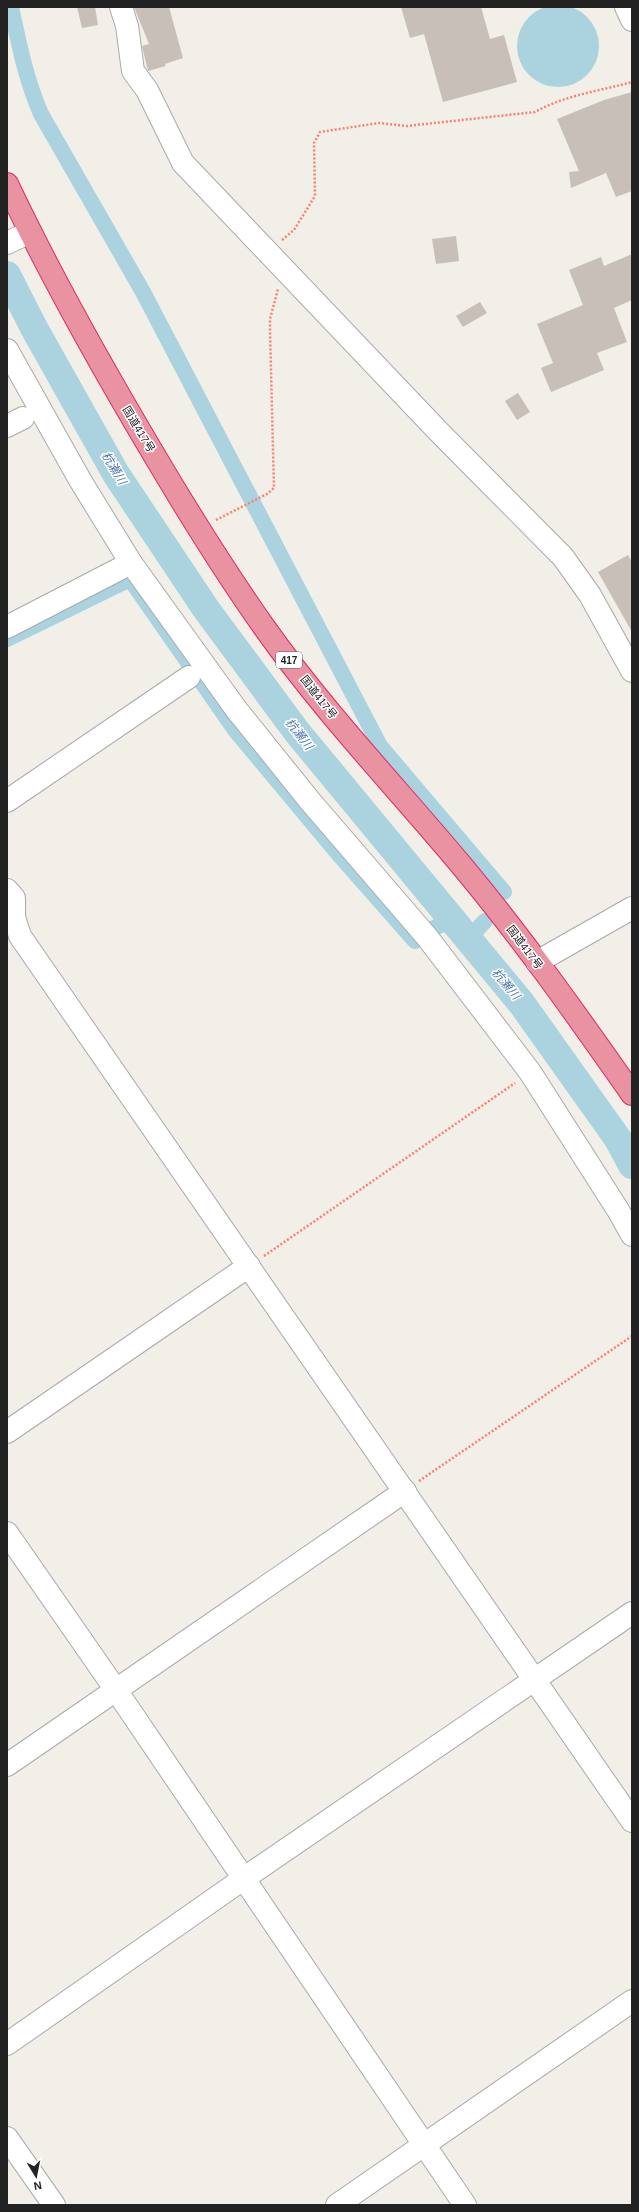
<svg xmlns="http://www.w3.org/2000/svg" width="639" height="2212" font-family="Arial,'Noto Sans JP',sans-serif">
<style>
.water{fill:#aad3df}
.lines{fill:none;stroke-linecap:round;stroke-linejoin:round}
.canal{stroke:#aad3df;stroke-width:16}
.river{stroke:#aad3df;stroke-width:28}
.building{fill:#c7bfb8}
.minor-casing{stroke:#a9a9a9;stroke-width:24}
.highway-casing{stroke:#dc2a67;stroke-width:24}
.path{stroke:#fa8072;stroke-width:2.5;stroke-dasharray:2 2;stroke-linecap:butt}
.minor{stroke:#fff;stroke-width:22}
.highway{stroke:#e892a2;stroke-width:22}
.labels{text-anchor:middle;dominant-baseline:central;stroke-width:3;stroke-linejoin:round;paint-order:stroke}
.shield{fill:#fff;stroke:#646464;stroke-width:1}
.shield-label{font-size:10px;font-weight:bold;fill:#222}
.street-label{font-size:11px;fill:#222;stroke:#fff}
.water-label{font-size:12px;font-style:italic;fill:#4a7aab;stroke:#fff}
</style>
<rect width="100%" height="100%" fill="#f2efe9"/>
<circle class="water" cx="558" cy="46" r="41"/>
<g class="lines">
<g class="canal">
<path d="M11,7C19,44 26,80 41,114L143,292L380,746L504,892"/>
<polyline points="7,639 130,579 235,730 341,857 415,941"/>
<polyline points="430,930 453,919"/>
<polyline points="469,938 485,921"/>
</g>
<polyline class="river" points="7,275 34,328 116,474 206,609 297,732 522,1004 618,1139 632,1165"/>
</g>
<g class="building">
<polygon points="77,7 95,7 98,25 82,28"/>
<polygon points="134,7 169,7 183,58 165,64 166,66 148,71 142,46 149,44"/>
<polygon points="401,7 481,7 490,39 504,35 517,82 443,102 424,34 410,38"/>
<polygon points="632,92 632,191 616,197 606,173 571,188 569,172 579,171 557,119 604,100"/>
<polygon points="456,236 459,261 436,264 432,239"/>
<polygon points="632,254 632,300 614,308 627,342 597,353 604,370 551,392 541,368 553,363 537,324 583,305 569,270 601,257 604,266"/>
<polygon points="480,302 487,313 463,327 456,316"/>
<polygon points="518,393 530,412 517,420 505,401"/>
<polygon points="628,555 632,562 632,632 598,572"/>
</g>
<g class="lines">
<g class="minor-casing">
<g id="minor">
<polyline points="121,7 127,26 133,71 147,90 183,163 439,432 563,557 590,595 632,671"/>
<polyline points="626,7 632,20"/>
<polyline points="7,243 30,232"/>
<polyline points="7,350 80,480 131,563 236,709 310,801 427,937 530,1072 618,1210 632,1235"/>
<polyline points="7,426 23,418"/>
<polyline points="7,627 131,563"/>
<polyline points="7,801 189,677"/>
<polyline points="7,890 14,898 14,917 20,936 632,1821"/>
<polyline points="537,962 632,908"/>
<polyline points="7,1432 249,1266"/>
<polyline points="7,1533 116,1690 465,2205"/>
<polyline points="7,1765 405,1491"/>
<polyline points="7,2044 243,1879 632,1613"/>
<polyline points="7,2138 54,2205"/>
<polyline points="337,2205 632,2001"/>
</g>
</g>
<g class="highway-casing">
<path id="highway" d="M7,184C50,275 99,362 150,448C186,509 223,569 264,627C324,712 396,787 462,866C523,939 578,1017 632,1094"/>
</g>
<g class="path">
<path d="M282,240L294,230L315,196L314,143L320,132L379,123L407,126L535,112C565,95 600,91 632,82"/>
<polyline points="216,520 267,494 274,488 270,331 270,319 278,289"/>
<polyline points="264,1256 515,1083"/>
<polyline points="419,1481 632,1336"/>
</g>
<use href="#minor" class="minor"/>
<use href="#highway" class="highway"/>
</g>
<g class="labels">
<rect class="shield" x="276" y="652" width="26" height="16" rx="3"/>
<g class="shield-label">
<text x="289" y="660">417</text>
</g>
<g class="street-label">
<text transform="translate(139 429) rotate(59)">国道417号</text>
<text transform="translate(319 697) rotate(52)">国道417号</text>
<text transform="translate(525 947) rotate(53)">国道417号</text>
</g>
<g class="water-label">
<text transform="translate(114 468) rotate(59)">杭瀬川</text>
<text transform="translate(299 734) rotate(52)">杭瀬川</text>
<text transform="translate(506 984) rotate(50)">杭瀬川</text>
</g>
</g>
<rect width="639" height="2212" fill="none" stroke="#222222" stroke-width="16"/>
<g transform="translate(36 2176) rotate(170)" stroke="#ffffff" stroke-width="3" paint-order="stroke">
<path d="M0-3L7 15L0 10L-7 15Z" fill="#222222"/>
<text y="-6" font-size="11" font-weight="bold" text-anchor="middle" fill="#222222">N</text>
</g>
</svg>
